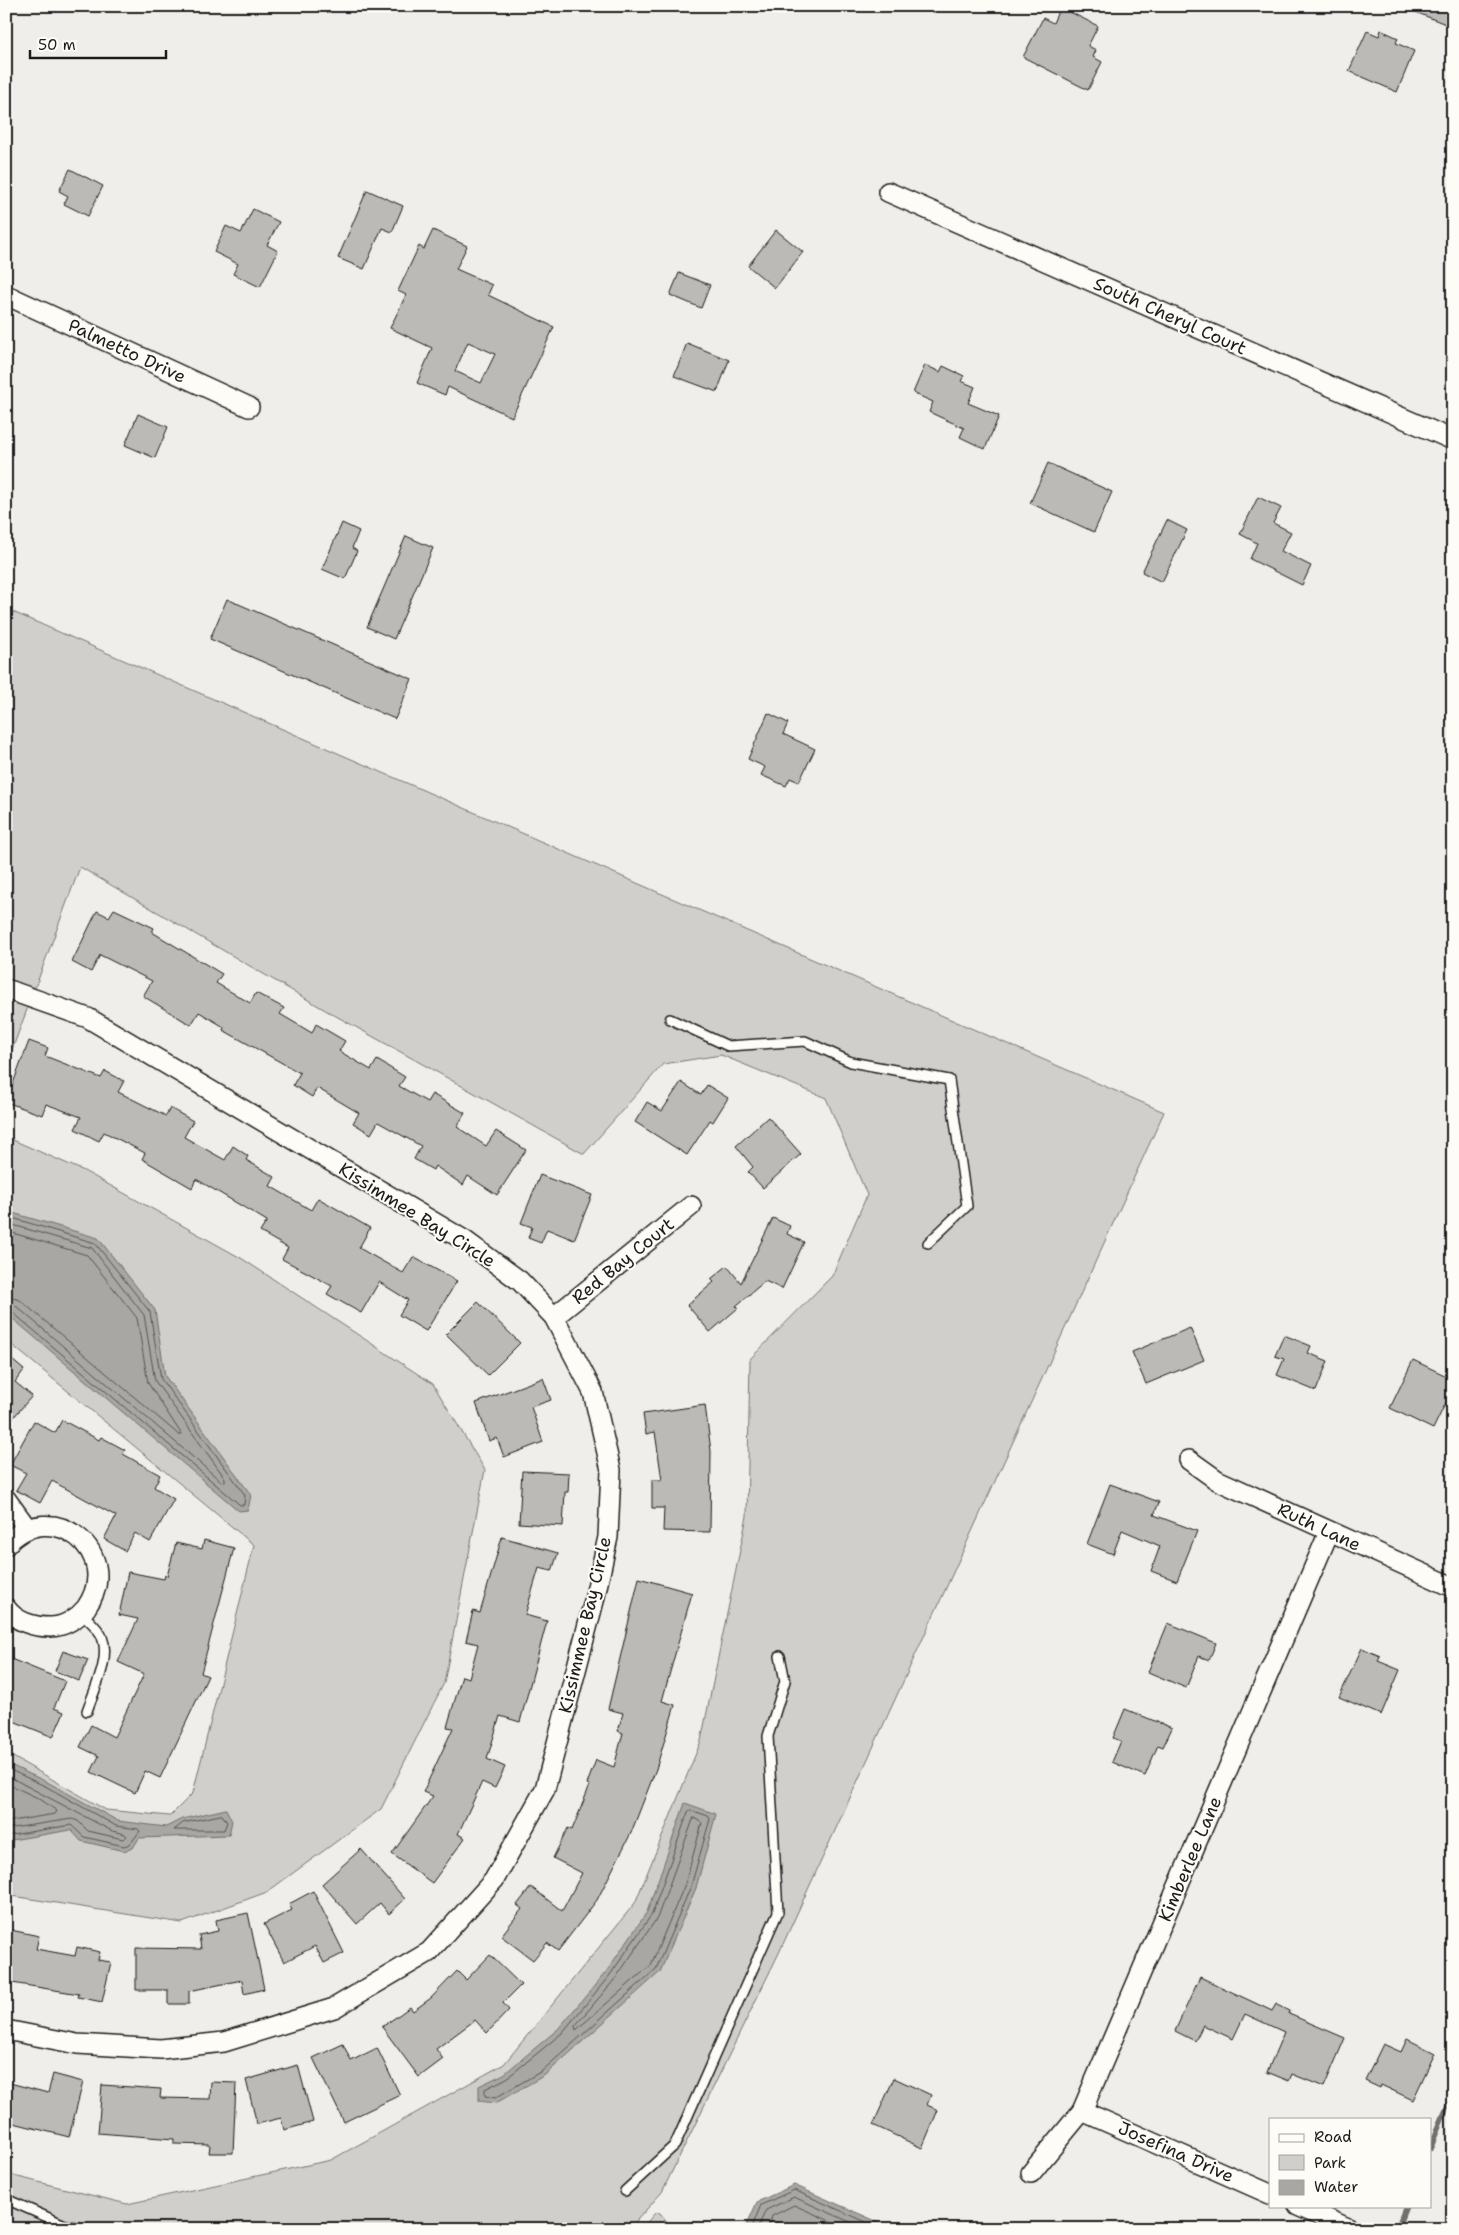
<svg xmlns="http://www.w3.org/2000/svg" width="1459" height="2235" font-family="'Shantell Sans',sans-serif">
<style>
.green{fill:#d0cfcc;stroke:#767674}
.water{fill:#a8a7a3;stroke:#706f6d}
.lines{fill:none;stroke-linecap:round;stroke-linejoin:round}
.shore{stroke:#545452;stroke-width:1}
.stream{stroke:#706f6d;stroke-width:5.5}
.building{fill:#bbbab6;stroke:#1c1c1c;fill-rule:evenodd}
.lane-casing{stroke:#1c1c1c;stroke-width:12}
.street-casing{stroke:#1c1c1c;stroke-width:22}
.lane{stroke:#fdfcf7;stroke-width:9}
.street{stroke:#fdfcf7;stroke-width:19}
.labels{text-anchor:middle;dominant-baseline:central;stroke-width:4;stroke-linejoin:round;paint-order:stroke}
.street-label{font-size:18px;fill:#1c1c1c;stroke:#fdfcf7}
</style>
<rect width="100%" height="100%" fill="#f0eeea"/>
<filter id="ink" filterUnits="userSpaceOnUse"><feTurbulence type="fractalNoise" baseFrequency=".02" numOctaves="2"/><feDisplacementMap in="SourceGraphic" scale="10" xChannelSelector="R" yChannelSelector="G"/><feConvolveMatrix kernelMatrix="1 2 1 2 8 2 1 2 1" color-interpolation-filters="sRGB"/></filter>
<g filter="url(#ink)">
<g class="green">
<polygon points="6,609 1164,1112 778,1955 662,2192 629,2229 6,2229 6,2174 127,2204 331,2160 504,2064 635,1903 701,1741 747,1516 750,1359 832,1276 867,1195 826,1098 721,1055 663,1064 584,1154 327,1011 80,867 6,1066 9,971 6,964"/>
<polygon points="6,1137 84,1171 241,1258 433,1384 485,1470 444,1683 381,1809 267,1892 182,1923 6,1895 6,1753 106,1810 170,1816 193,1793 254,1545 6,1340"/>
<polygon points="656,2212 660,2213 673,2229 641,2229"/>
</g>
<g class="water">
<polygon points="6,1211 98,1238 155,1310 165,1376 251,1495 248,1510 239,1511 6,1313"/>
<polygon points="6,1763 49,1783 118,1821 166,1827 182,1819 226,1809 232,1821 229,1835 139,1838 133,1848 124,1851 81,1841 71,1830 6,1841"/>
<polygon points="685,1803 716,1814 696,1888 660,1972 545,2075 496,2103 479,2101 479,2086 504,2074 558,2029 606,1972 647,1912"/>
<polygon points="794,2185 894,2229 745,2229 757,2202"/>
</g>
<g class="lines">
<g class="shore">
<polyline points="6,1216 95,1243 150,1312 161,1379 245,1495 244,1505 240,1505 11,1311 6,1310"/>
<polyline points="6,1223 92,1248 144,1315 155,1381 225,1478 225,1481 222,1482 16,1306 6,1303"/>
<polyline points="6,1231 87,1255 137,1318 148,1383 182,1435 179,1435 20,1300 6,1296"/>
<polyline points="6,1768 47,1787 116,1826 138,1829 140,1831 130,1844 124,1846 84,1837 71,1825 6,1836"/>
<polyline points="6,1775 112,1831 125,1834 127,1836 123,1839 88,1831 78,1821 72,1819 6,1829"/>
<polyline points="6,1783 40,1799 57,1811 55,1814 6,1822"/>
<polygon points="691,1810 708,1816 710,1819 691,1886 656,1969 542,2071 495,2098 485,2096 485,2089 507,2078 562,2033 610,1975 652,1914 688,1812"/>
<polygon points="222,1815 227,1822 224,1830 174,1830 183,1823"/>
<polygon points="694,1818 702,1823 685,1884 651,1965 576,2030 575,2026 615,1979 657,1918"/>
<polyline points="751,2229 761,2205 794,2190 882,2229"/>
<polyline points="757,2229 766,2210 794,2197 866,2229"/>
<polyline points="766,2229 772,2216 794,2205 848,2229"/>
</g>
<g class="stream">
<polyline points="1430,2148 1453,2093"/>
<polyline points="1397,2229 1406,2206"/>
</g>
</g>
<g class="building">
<polygon points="1403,6 1453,6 1453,27 1403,7"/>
<polygon points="1060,7 1098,26 1088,46 1096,50 1093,57 1102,62 1088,90 1023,57 1043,18 1053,23"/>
<polygon points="1381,30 1398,38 1396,43 1414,51 1397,92 1349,71 1367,31 1379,36"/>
<polygon points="70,169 103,186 88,216 64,204 68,196 59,191"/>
<polygon points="367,190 403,206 392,232 382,228 364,269 338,258"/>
<polygon points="253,209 279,222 267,245 278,251 260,287 233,274 238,264 214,252 226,226 241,233"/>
<path d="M433,230L467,246L456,269L492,285L488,295L554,327L512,417L448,387L445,395L417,383L432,348L390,328L406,295L398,291L419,246L424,249ZM468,342L495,354L481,383L455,371Z"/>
<polygon points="776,230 803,252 775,288 748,266"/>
<polygon points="679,273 710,285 701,308 670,295"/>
<polygon points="687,343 729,360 717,392 674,376"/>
<polygon points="925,365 940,372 943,366 964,376 961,381 975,387 968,403 999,416 985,449 960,437 964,428 929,412 933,402 913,393"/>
<polygon points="138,414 168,427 155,458 125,445"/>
<polygon points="1048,463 1112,492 1094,532 1030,503"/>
<polygon points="1258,497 1281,508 1273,523 1291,532 1281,551 1311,566 1302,585 1250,559 1257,543 1240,534"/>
<polygon points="1167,520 1187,530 1162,582 1142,572"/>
<polygon points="342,523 359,531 352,548 357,551 345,579 322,569"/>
<polygon points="406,536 433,548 394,639 367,627"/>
<polygon points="227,599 412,679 395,719 210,639"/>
<polygon points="768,713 788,723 783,734 815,749 799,782 790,778 786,786 761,775 765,767 748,759"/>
<polygon points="114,909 154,928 152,932 222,974 216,983 250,1003 256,993 284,1008 280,1014 312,1033 316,1024 345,1041 339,1051 371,1070 377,1060 405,1077 399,1086 427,1102 432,1094 465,1113 457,1127 486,1146 496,1131 526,1150 497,1195 468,1176 463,1185 435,1166 433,1170 414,1159 421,1146 378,1122 371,1134 353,1123 359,1113 317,1088 312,1097 293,1085 300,1073 223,1030 224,1027 199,1012 191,1025 143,996 152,981 100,955 91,972 72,962 97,911 109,917"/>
<polygon points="29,1041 48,1048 45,1056 101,1078 105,1071 124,1081 118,1092 166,1116 170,1108 193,1121 184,1137 225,1160 233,1146 248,1156 246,1160 275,1177 270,1186 311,1210 318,1198 370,1228 359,1248 403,1273 413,1257 457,1281 426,1331 399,1315 408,1300 379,1282 361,1313 327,1294 332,1286 282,1259 288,1248 260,1232 267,1221 196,1179 192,1188 142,1159 145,1153 104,1132 99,1141 75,1129 81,1117 46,1104 42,1115 6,1102"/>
<polygon points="681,1082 701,1095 707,1085 728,1098 713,1122 710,1120 687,1155 635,1122 647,1102 662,1111"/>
<polygon points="768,1117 801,1154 763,1188 748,1172 753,1167 736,1146"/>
<polygon points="540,1175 592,1195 574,1240 547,1229 541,1243 528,1238 532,1227 521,1223"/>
<polygon points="773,1218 790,1226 787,1234 804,1242 782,1289 765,1281 736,1306 738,1308 710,1332 687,1305 714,1282 711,1279 727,1266 741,1283"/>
<polygon points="478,1302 520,1343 488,1375 446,1334"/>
<polygon points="1190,1328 1204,1360 1146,1384 1132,1352"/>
<polygon points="1284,1335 1311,1346 1308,1353 1328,1361 1316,1391 1277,1375 1284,1359 1275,1356"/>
<polygon points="6,1355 24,1370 15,1382 32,1396 6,1426"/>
<polygon points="1413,1360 1453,1379 1453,1388 1433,1429 1390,1408"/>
<polygon points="543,1378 551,1400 531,1407 543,1442 504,1457 497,1438 489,1441 476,1403"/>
<polygon points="705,1405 711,1451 710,1532 663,1531 664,1508 652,1508 652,1480 662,1480 655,1432 646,1434 643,1414"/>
<polygon points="62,1420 99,1440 101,1437 125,1450 123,1454 160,1475 154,1487 174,1499 150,1542 135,1533 125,1551 104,1539 116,1516 52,1481 40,1503 16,1490 26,1473 10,1465 34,1421 55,1433"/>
<polygon points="522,1471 569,1473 568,1492 565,1492 563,1526 519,1523"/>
<polygon points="1110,1484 1159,1502 1154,1515 1197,1531 1177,1581 1151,1571 1160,1546 1122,1530 1113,1554 1087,1544"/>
<polygon points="502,1537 558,1553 552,1571 539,1568 525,1615 547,1621 520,1722 500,1716 487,1759 505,1767 495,1788 482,1782 458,1834 465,1838 432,1883 392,1854 433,1796 423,1792 453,1728 447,1727 462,1676 469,1678 478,1644 466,1641 473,1611 480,1613"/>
<polygon points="204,1540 234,1548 201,1673 208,1676 160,1778 145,1771 135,1793 91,1772 99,1756 80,1747 91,1725 114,1737 144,1674 118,1662 138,1619 119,1615 128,1572 164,1579 165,1575 167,1576 176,1543 202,1549"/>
<polygon points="639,1578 692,1593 662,1701 675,1705 656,1769 631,1833 597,1900 558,1951 547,1943 533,1960 501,1936 522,1909 517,1905 531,1887 562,1911 582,1873 553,1858 568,1828 572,1830 590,1785 587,1784 596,1760 614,1767 623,1733 618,1731 623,1713 608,1709"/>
<polygon points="1168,1623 1216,1643 1209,1660 1199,1656 1186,1688 1148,1672"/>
<polygon points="1362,1648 1380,1656 1378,1661 1400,1670 1381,1715 1339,1697"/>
<polygon points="63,1651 88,1660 79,1681 55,1671"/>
<polygon points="6,1657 65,1681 54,1708 64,1712 53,1737 6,1718"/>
<polygon points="1125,1709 1172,1728 1163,1747 1158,1745 1145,1776 1112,1762 1121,1741 1113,1738"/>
<polygon points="361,1849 405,1899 389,1914 380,1903 357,1924 322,1884"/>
<polygon points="313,1891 344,1953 324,1963 315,1946 284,1962 264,1924 292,1910 289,1904"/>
<polygon points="248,1913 264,1989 244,1994 242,1980 189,1991 189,2004 168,2004 168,1990 136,1990 136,1948 201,1949 199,1935 218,1931 216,1920"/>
<polygon points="6,1929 39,1936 36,1949 75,1956 77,1947 100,1952 98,1960 111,1962 102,2002 78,1997 79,1994 6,1982"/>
<polygon points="490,1955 521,1985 503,2003 509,2010 487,2033 475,2020 436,2049 443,2059 419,2077 382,2027 410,2007 413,2011 431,1998 457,1971 466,1980"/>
<polygon points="1200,1977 1272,2011 1276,2004 1290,2011 1289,2014 1345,2038 1324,2087 1292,2074 1289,2081 1267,2072 1284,2032 1245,2014 1233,2039 1203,2025 1195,2041 1175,2031"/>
<polygon points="1407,2039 1435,2053 1413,2100 1381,2085 1380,2088 1365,2081 1383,2044 1401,2052"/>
<polygon points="343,2044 351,2061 377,2048 400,2095 344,2122 313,2058"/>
<polygon points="298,2065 313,2122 284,2130 281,2118 257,2124 246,2080"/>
<polygon points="53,2074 83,2082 69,2137 6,2121 6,2082 48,2093"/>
<polygon points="894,2078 931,2095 927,2105 938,2110 922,2148 873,2125"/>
<polygon points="211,2082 236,2083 233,2153 209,2153 210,2145 174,2144 174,2139 98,2133 102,2085 161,2089 160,2098 210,2099"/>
</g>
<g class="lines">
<g class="lane-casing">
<g id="lane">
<polyline points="670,1019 728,1046 805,1041 851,1062 949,1080 967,1206 928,1243"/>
<path d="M82,1613C88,1620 99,1628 102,1637C111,1659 94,1690 87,1711"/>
<polyline points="625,2191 675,2145 778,1912 768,1736 785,1681 780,1656"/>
<polyline points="6,2199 65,2225 86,2229"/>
</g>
</g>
<g class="street-casing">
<g id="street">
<polyline points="888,192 1453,440"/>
<polyline points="6,295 249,407"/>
<polyline points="6,989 88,1018 464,1240 520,1281 554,1317 593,1392 611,1470 608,1537 594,1601 545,1789 494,1880 429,1952 334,2008 224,2042 161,2049 77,2044 6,2030"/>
<polyline points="554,1317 691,1206"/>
<polyline points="1189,1460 1217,1480 1453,1587"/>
<polyline points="6,1499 27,1528"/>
<path d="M6,1545C51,1494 125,1553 86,1608C78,1618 64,1627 50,1627C34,1627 16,1622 6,1608"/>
<polyline points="1082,2111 1270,2194"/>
<polyline points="1031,2173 1082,2111 1329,1532"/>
<polyline points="1298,2206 1350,2229"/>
</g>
</g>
<use href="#lane" class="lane"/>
<use href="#street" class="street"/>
</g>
</g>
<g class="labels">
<g class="street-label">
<text transform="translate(1170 316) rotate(24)">South Cheryl Court</text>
<text transform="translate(127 351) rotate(25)">Palmetto Drive</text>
<text transform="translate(417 1215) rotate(32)">Kissimmee Bay Circle</text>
<text transform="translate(623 1261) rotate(-39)">Red Bay Court</text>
<text transform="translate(1319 1527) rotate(25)">Ruth Lane</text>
<text transform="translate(585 1625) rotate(-77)">Kissimmee Bay Circle</text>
<text transform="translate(1190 1859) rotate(-67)">Kimberlee Lane</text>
<text transform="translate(1176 2152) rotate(24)">Josefina Drive</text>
</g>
</g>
<rect width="1459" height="2235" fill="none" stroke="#fdfcf7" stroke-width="25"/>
<rect x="12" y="12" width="1434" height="2210" fill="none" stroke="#1c1c1c" stroke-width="2" filter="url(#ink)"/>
<rect x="1269" y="2118" width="162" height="90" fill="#fdfcf7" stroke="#a3a29f"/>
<rect x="1279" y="2134" width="25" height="8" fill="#fdfcf7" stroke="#a3a29f"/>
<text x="1314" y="2142" font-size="15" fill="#1c1c1c">Road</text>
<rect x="1279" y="2155" width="25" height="15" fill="#d0cfcc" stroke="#a3a29f"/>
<text x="1314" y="2168" font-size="15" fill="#1c1c1c">Park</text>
<rect x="1279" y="2180" width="25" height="15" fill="#a8a7a3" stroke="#a3a29f"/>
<text x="1314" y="2192" font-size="15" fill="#1c1c1c">Water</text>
<path d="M30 50v8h136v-8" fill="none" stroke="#1c1c1c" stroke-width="2.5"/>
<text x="38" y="50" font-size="15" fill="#1c1c1c" stroke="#fdfcf7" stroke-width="4" paint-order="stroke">50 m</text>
</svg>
